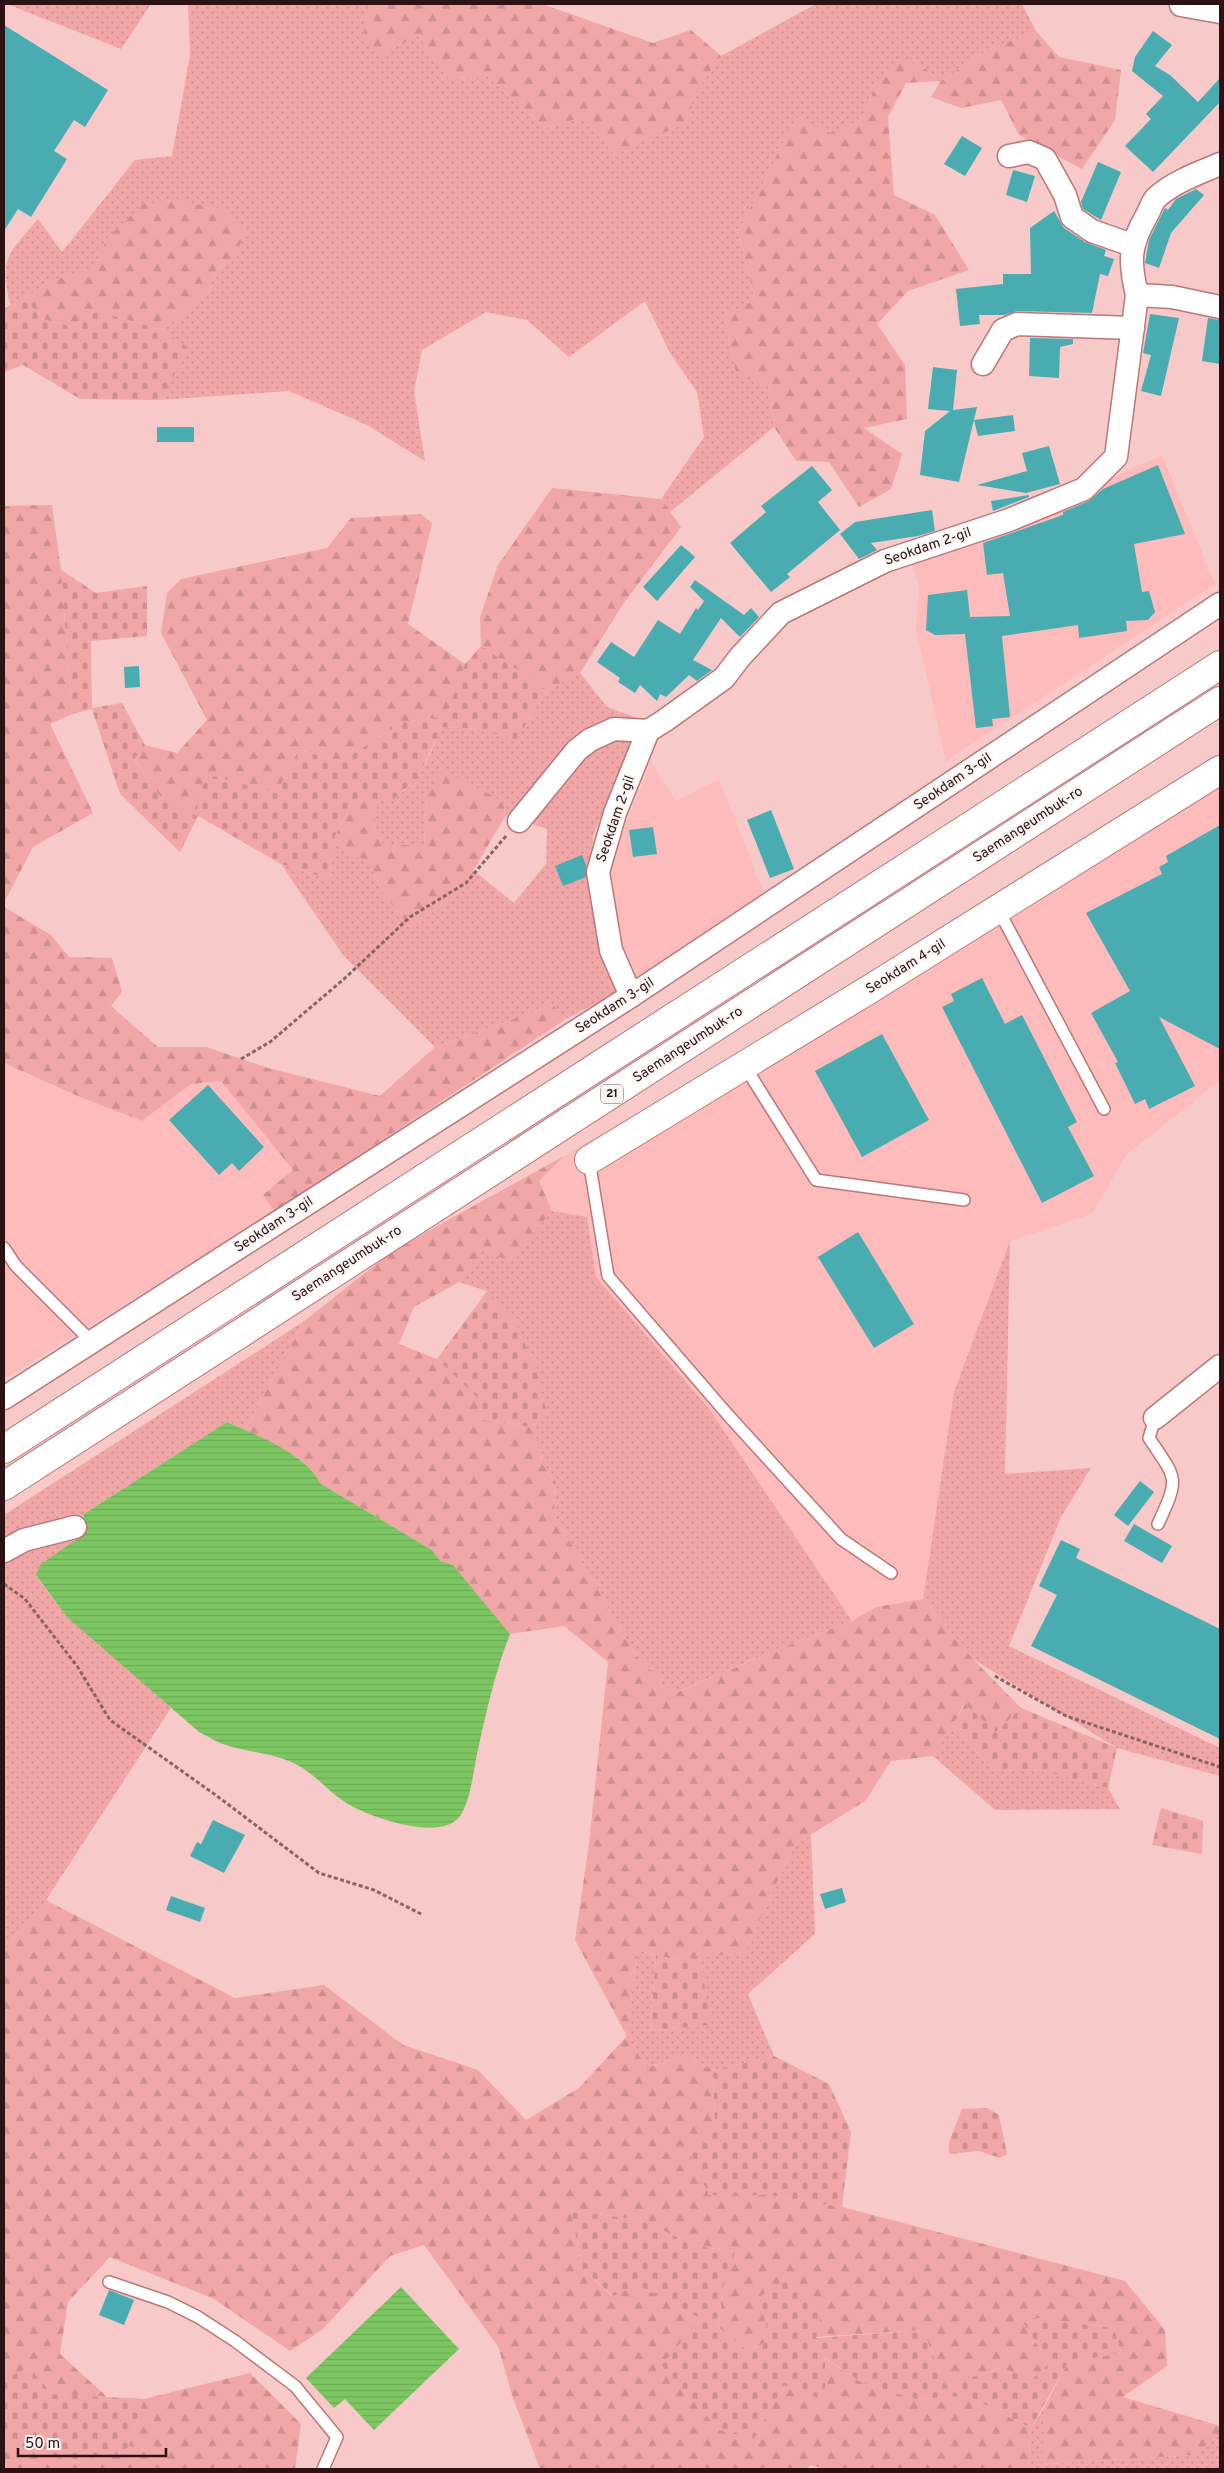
<svg xmlns="http://www.w3.org/2000/svg" width="1224" height="2473" font-family="Overpass,sans-serif">
<style>
.built{fill:#febbbb}
.grass{fill:url(#grass-dots)}
.forest{fill:url(#forest-firs)}
.cemetery{fill:url(#cemetery-stones)}
.water{fill:url(#water-rules)}
.building{fill:#49acb0}
.lines{fill:none;stroke-linecap:round;stroke-linejoin:round}
.lane-casing{stroke:#bc7778;stroke-width:14}
.street-casing{stroke:#bc7778;stroke-width:25}
.secondary-casing{stroke:#bc7778;stroke-width:30}
.highway-casing{stroke:#bc7778;stroke-width:30}
.path{stroke:#886465;stroke-width:3;stroke-dasharray:4 2.5;stroke-linecap:butt}
.lane{stroke:#fff;stroke-width:11}
.street{stroke:#fff;stroke-width:22}
.secondary{stroke:#fff;stroke-width:28}
.highway{stroke:#fff;stroke-width:28}
.labels{text-anchor:middle;dominant-baseline:central;stroke-width:4.5;stroke-linejoin:round;paint-order:stroke}
.shield{fill:#fdf5f4;stroke:#6b5656;stroke-width:1}
.shield-label{font-size:12px;font-weight:bold;fill:#2d1213}
.street-label{font-size:14px;fill:#2d1213;stroke:#fdf5f4}
</style>
<defs>
<pattern id="grass-dots" width="8" height="8" patternUnits="userSpaceOnUse" patternTransform="scale(1.25)"><rect width="8" height="8" fill="#f1a6a7"/><path d="M2 2h.1M6 6h.1" fill="none" stroke="#cf8e8f" stroke-width="1.8" stroke-linecap="round"/></pattern>
<pattern id="forest-firs" width="22" height="20" patternUnits="userSpaceOnUse" patternTransform="scale(1.25)"><rect width="22" height="20" fill="#f1a6a7"/><path d="M5 1l3.5 6h-7zM16 11l3.5 6h-7z" fill="#cf8e8f"/></pattern>
<pattern id="cemetery-stones" width="16" height="16" patternUnits="userSpaceOnUse" patternTransform="scale(1.25)"><rect width="16" height="16" fill="#f1a6a7"/><path d="M2 7V4a2 2 0 0 1 4 0v3zM10 15v-3a2 2 0 0 1 4 0v3z" fill="#cf8e8f"/></pattern>
<pattern id="water-rules" width="6" height="5" patternUnits="userSpaceOnUse" patternTransform="scale(1.25)"><rect width="6" height="5" fill="#7dc763"/><path d="M0 2.5h6" fill="none" stroke="#6caa55"/></pattern>
</defs>
<rect width="100%" height="100%" fill="#f7c9c9"/>
<g class="built">
<polygon points="1162,455 1215,584 946,761 916,629 919,587 910,559 975,540"/>
<polygon points="651,762 676,801 719,779 765,896 635,981 623,963 607,871"/>
<polygon points="1220,775 1220,1080 1126,1155 1092,1214 1010,1241 954,1392 923,1599 876,1607 852,1621 710,1410 596,1277 586,1217 552,1211 539,1181 564,1156"/>
<polygon points="4,1063 80,1097 142,1121 191,1084 221,1081 293,1170 275,1211 4,1379"/>
</g>
<g class="grass">
<polygon points="7,4 151,4 121,49"/>
<path d="M188,4H366L364,33L419,36L447,78L488,77L545,128L583,117L688,122L694,93L721,56L816,4H1022L1036,31L987,50L941,81L912,58L872,95L861,120L830,134L796,118L738,232L755,300L774,427L670,512L661,499L704,437L697,392L670,353L645,301L569,357L527,320L486,312L422,350L414,391L425,461L367,425L289,391L159,400L189,349L162,330L207,296L216,271L234,257L66,274L10,305C0,256 7,256 38,219L62,252L135,160L172,156L190,55Z"/>
<path d="M580,673L607,707L648,722L632,741L593,836L590,895L616,993L566,1019L553,1005L435,1047L343,955L281,864L329,879L335,836L355,856L369,862L383,893L413,929L473,870L514,903L546,864L547,829L506,815L502,801L427,795L424,845H383L374,827L378,800C416,799 428,756 442,727L480,729L516,740L547,690Z"/>
<polygon points="552,1211 587,1217 596,1277 710,1410 852,1621 791,1644 674,1693 636,1656 554,1514 556,1482 544,1466 531,1427 547,1413 487,1291 459,1282 481,1250 509,1260"/>
<polygon points="1010,1241 1005,1474 1091,1468 1061,1517 1009,1646 1220,1748 1220,1776 1117,1748 973,1659 923,1599 954,1392"/>
<polygon points="303,1322 245,1430 227,1422 84,1514 84,1534 36,1576 67,1617 115,1656 171,1708 46,1900 4,1952 4,1515"/>
<polygon points="953,1724 993,1771 1036,1769 1108,1788 1120,1809 995,1810 933,1756"/>
<polygon points="811,1835 815,1934 748,1994 774,2056 713,2070 684,2055 647,2068 627,2036 637,1950 656,1955 650,2031 710,2025 700,1957 745,1953 794,1845"/>
<polygon points="1044,2408 1043,2464 1195,2455 1220,2434 1220,2469 1028,2469 1031,2428"/>
</g>
<g class="forest">
<polygon points="366,4 542,4 653,43 691,30 721,56 694,93 689,122 613,154 583,117 545,128 488,77 447,78 419,36 377,56 364,33"/>
<polygon points="1036,31 1059,57 1121,70 1115,120 1082,169 1019,135 1001,100 961,108 931,97 941,81 906,83 888,117 894,195 935,215 969,270 908,291 877,324 905,365 907,419 864,428 902,454 891,489 859,507 829,462 796,461 774,427 768,386 737,375 722,317 755,300 738,232 796,117 830,133 861,120 872,95 891,64 912,58 941,81 987,50"/>
<polygon points="182,201 224,210 246,232 234,257 216,271 207,296 162,330 98,311 70,326 42,319 24,297 66,274 93,270 108,237 145,203"/>
<polygon points="552,488 661,499 681,527 623,604 580,673 547,690 481,646 480,617 498,565"/>
<polygon points="52,505 61,570 72,714 50,724 93,813 33,847 4,903 4,506"/>
<polygon points="421,514 432,523 408,624 465,664 447,716 403,722 342,761 300,750 276,793 214,776 197,816 160,797 134,758 145,745 177,753 207,720 161,633 167,593 181,579 327,548 351,518"/>
<polygon points="442,769 502,801 506,815 466,883 413,930 383,893 369,862 355,856 335,836 353,800 378,800 374,827 383,845 424,845 427,795"/>
<polygon points="4,907 51,935 69,957 112,958 122,992 111,1006 158,1047 206,1047 268,1068 380,1096 435,1047 553,1005 566,1019 275,1211 263,1195 293,1170 221,1081 191,1084 142,1121 80,1097 4,1063"/>
<path d="M564,1156L539,1181L552,1211L509,1260L481,1251L459,1282L414,1307L399,1344L437,1359L477,1396L484,1420L531,1427L544,1466L556,1482L554,1514L636,1656L675,1693L791,1644L852,1621L876,1607L923,1599L973,1659L1021,1708L996,1732L964,1704L946,1737L933,1756L891,1761L865,1801L794,1845L745,1953L676,1960L637,1950L627,2036L647,2068L684,2055L713,2070L715,2129L708,2195H769L842,2207L1125,2281L1165,2330L1167,2366L1123,2397L1220,2426V2434L1195,2455L1042,2464L1044,2408L1067,2364L1121,2352L1114,2328L1019,2316L1049,2363L1033,2380L1002,2368L945,2385L923,2330L770,2340L748,2351L719,2328L722,2290L734,2252L698,2246L639,2220L571,2210L582,2269L612,2296L638,2285L701,2319L754,2439L784,2384L824,2358L861,2382L915,2399L968,2396L1031,2428L1028,2469H826L810,2465L807,2469H540L513,2398L498,2346L424,2245L390,2256L323,2329L290,2351L214,2299L110,2257L68,2302L60,2354L107,2397L52,2394L30,2368L4,2378V1952L46,1900L235,1998L324,1985L403,2045L478,2070L526,2120L579,2088L627,2036L575,1940L589,1844L608,1662L564,1626L510,1634L453,1565L440,1561L432,1550L321,1484C308,1456 271,1444 245,1430L303,1322L394,1250Z"/>
<polygon points="250,2373 301,2424 295,2469 4,2469 4,2437 19,2448 78,2462 128,2448 144,2399"/>
</g>
<g class="cemetery">
<polygon points="24,297 42,319 70,326 98,311 162,330 190,349 159,400 80,399 23,365 4,372 4,309"/>
<polygon points="61,570 96,593 147,586 147,636 91,641 92,708 122,703 145,745 134,759 160,796 197,816 198,789 214,776 276,793 299,750 342,761 403,722 446,716 465,664 481,646 547,690 516,740 480,729 442,727 417,779 392,800 353,800 335,836 329,879 281,864 198,816 180,852 120,794 92,709 72,714"/>
<polygon points="487,1291 515,1321 535,1367 547,1413 531,1427 484,1420 476,1396 437,1359"/>
<polygon points="965,1704 996,1732 1021,1708 1117,1748 1108,1788 1036,1769 993,1771 953,1724"/>
<polygon points="1161,1808 1203,1821 1202,1854 1152,1845"/>
<polygon points="656,1955 676,1960 700,1957 711,2025 650,2031"/>
<polygon points="774,2056 829,2084 851,2132 842,2207 769,2195 709,2195 688,2150 715,2129 713,2070"/>
<polygon points="987,2108 999,2115 1007,2154 1000,2158 979,2151 949,2154 949,2142 962,2109"/>
<polygon points="571,2210 639,2220 698,2246 735,2252 722,2290 719,2328 748,2351 770,2340 759,2297 785,2280 823,2307 816,2338 923,2330 945,2385 1002,2368 1033,2379 1049,2363 1019,2316 1114,2328 1121,2352 1067,2364 1031,2428 968,2396 915,2399 861,2382 825,2358 825,2401 784,2385 754,2439 719,2430 661,2365 701,2319 638,2285 613,2296 582,2269"/>
<polygon points="30,2368 52,2394 144,2399 128,2448 78,2462 19,2448 4,2437 4,2378"/>
</g>
<g class="water">
<path d="M227,1422C256,1435 307,1454 321,1484L432,1550L440,1561L453,1565L510,1634C495,1672 486,1713 477,1754C473,1773 471,1799 460,1816C442,1842 372,1818 350,1805C328,1793 313,1770 289,1761C269,1753 247,1752 226,1745C217,1743 208,1736 199,1732L67,1617L36,1575L40,1565L84,1534V1514Z"/>
<polygon points="401,2287 459,2349 374,2430 345,2399 334,2408 306,2378"/>
</g>
<g class="building">
<polygon points="4,25 108,90 85,127 74,120 54,151 67,159 31,217 18,209 4,231"/>
<polygon points="1153,31 1172,45 1155,66 1170,75 1198,102 1220,78 1220,102 1153,172 1125,146 1151,119 1146,114 1163,96 1132,71 1135,57"/>
<polygon points="962,136 982,148 965,176 944,164"/>
<polygon points="1098,162 1121,172 1101,220 1083,209 1081,202"/>
<polygon points="1013,170 1035,176 1027,202 1006,195"/>
<polygon points="1196,189 1204,195 1171,233 1159,268 1145,263 1149,240 1165,208 1168,210 1176,199"/>
<polygon points="1054,211 1064,228 1085,242 1106,250 1104,256 1114,259 1108,276 1100,274 1092,313 1017,311 1005,315 979,315 980,324 960,326 956,289 1003,284 1003,274 1031,274 1030,228"/>
<polygon points="1150,314 1179,318 1161,396 1141,391 1151,355 1143,353"/>
<polygon points="1208,318 1220,320 1220,364 1202,361"/>
<polygon points="1030,338 1073,339 1073,344 1060,347 1059,378 1029,376"/>
<polygon points="933,367 957,370 953,410 977,407 959,482 920,475 925,431 950,411 928,409"/>
<polygon points="1013,415 1015,431 978,436 974,420"/>
<rect x="157" y="427" width="37" height="15"/>
<polygon points="1049,446 1060,484 1026,493 977,485 1027,471 1022,453"/>
<polygon points="1158,465 1185,534 1134,544 1142,592 1149,591 1155,612 1148,620 1126,621 1127,631 1079,638 1078,625 1002,636 1010,717 992,719 993,726 976,728 965,634 935,635 926,630 928,595 967,590 970,617 1010,616 1003,573 987,575 983,543 1063,515 1063,512 1089,501 1103,489"/>
<polygon points="812,466 832,490 818,502 840,530 787,574 790,577 771,592 730,543 766,512 761,506"/>
<polygon points="1029,495 1029,497 993,511 991,501"/>
<polygon points="932,510 935,531 918,536 871,543 877,550 859,559 840,534 855,522"/>
<polygon points="681,545 695,557 657,601 643,587"/>
<polygon points="695,580 744,615 751,608 759,617 740,637 721,618 693,660 712,670 697,681 689,675 666,697 660,694 657,701 640,685 635,693 618,682 620,678 597,662 611,642 634,657 658,620 680,634 696,608 698,610 704,601 690,587"/>
<polygon points="139,666 140,687 125,688 124,667"/>
<polygon points="771,810 794,869 770,878 747,820"/>
<polygon points="1220,825 1220,1049 1159,1017 1195,1086 1149,1109 1145,1099 1135,1104 1115,1063 1118,1062 1091,1013 1130,991 1086,913 1162,874 1159,867 1168,862 1166,856"/>
<polygon points="653,827 657,854 633,857 629,830"/>
<polygon points="582,855 586,865 586,877 563,886 555,866"/>
<polygon points="982,978 1005,1024 1022,1015 1077,1122 1068,1127 1094,1176 1042,1203 942,1007 954,1001 951,994"/>
<polygon points="882,1034 929,1120 862,1157 815,1071"/>
<polygon points="208,1085 264,1147 239,1171 232,1163 219,1175 169,1120"/>
<polygon points="858,1232 914,1324 874,1348 818,1257"/>
<polygon points="1140,1481 1154,1492 1128,1526 1114,1515"/>
<polygon points="1134,1524 1172,1546 1162,1563 1124,1541"/>
<polygon points="1061,1540 1080,1549 1076,1558 1220,1629 1220,1739 1031,1646 1057,1595 1039,1586"/>
<polygon points="213,1820 245,1835 224,1873 190,1856 197,1842 201,1844"/>
<polygon points="842,1888 846,1902 825,1909 820,1894"/>
<polygon points="171,1896 205,1908 200,1922 166,1910"/>
<polygon points="109,2290 134,2300 124,2325 99,2315"/>
</g>
<g class="lines">
<g class="lane-casing">
<g id="lane">
<polyline points="998,909 1104,1109"/>
<polyline points="744,1065 816,1180 964,1200"/>
<polyline points="589,1160 608,1276 728,1415 841,1539 891,1573"/>
<polyline points="4,1248 16,1266 92,1342"/>
<path d="M1155,1418L1149,1438C1177,1480 1180,1476 1158,1524"/>
<polyline points="109,2282 168,2302 198,2317 235,2341 295,2386 337,2437 323,2469"/>
</g>
</g>
<g class="street-casing">
<g id="street">
<polyline points="1181,5 1220,12"/>
<polyline points="1009,156 1029,152 1045,159 1065,195 1072,217 1092,231 1132,245"/>
<polyline points="1137,295 1172,297 1220,307"/>
<polyline points="983,364 1003,330 1017,324 1133,328"/>
<path d="M519,821L577,750L590,740L614,729L648,731L664,721L724,678L740,657L781,613L885,561L1009,520L1084,489L1116,457L1137,295C1129,261 1129,246 1147,215C1150,210 1152,202 1156,198C1173,182 1199,173 1220,164"/>
<polyline points="631,996 611,950 598,872 615,813 648,731"/>
<polyline points="4,1398 631,996 1220,604"/>
<polyline points="1155,1418 1220,1366"/>
<polyline points="4,1551 24,1540 75,1527"/>
</g>
</g>
<g class="secondary-casing">
<polyline id="secondary" points="589,1160 870,989 1220,770"/>
</g>
<g class="highway-casing">
<g id="highway">
<polyline points="4,1449 1220,665"/>
<polyline points="4,1486 1220,701"/>
</g>
</g>
<g class="path">
<polyline points="241,1059 270,1042 344,979 410,917 466,883 506,836"/>
<polyline points="4,1584 25,1599 77,1666 110,1720 217,1796 319,1873 374,1890 421,1914"/>
<polyline points="995,1676 1066,1716 1220,1767"/>
</g>
<use href="#lane" class="lane"/>
<use href="#street" class="street"/>
<use href="#secondary" class="secondary"/>
<use href="#highway" class="highway"/>
</g>
<g class="labels">
<rect class="shield" x="601" y="1084.5" width="22" height="19" rx="4"/>
<g class="shield-label">
<text x="612" y="1094">21</text>
</g>
<g class="street-label">
<text transform="translate(928 547) rotate(-19)">Seokdam 2-gil</text>
<text transform="translate(953 782) rotate(-34)">Seokdam 3-gil</text>
<text transform="translate(616 819) rotate(-71)">Seokdam 2-gil</text>
<text transform="translate(1028 825) rotate(-33)">Saemangeumbuk-ro</text>
<text transform="translate(906 967) rotate(-32)">Seokdam 4-gil</text>
<text transform="translate(615 1006) rotate(-33)">Seokdam 3-gil</text>
<text transform="translate(688 1045) rotate(-33)">Saemangeumbuk-ro</text>
<text transform="translate(274 1225) rotate(-33)">Seokdam 3-gil</text>
<text transform="translate(347 1264) rotate(-33)">Saemangeumbuk-ro</text>
</g>
</g>
<rect width="1224" height="2473" fill="none" stroke="#2d1213" stroke-width="10"/>
<path d="M18 2448v8h148v-8" fill="none" stroke="#2d1213" stroke-width="2.5"/>
<text x="25" y="2448" font-size="15" fill="#2d1213" stroke="#fdf5f4" stroke-width="4" paint-order="stroke">50 m</text>
</svg>
